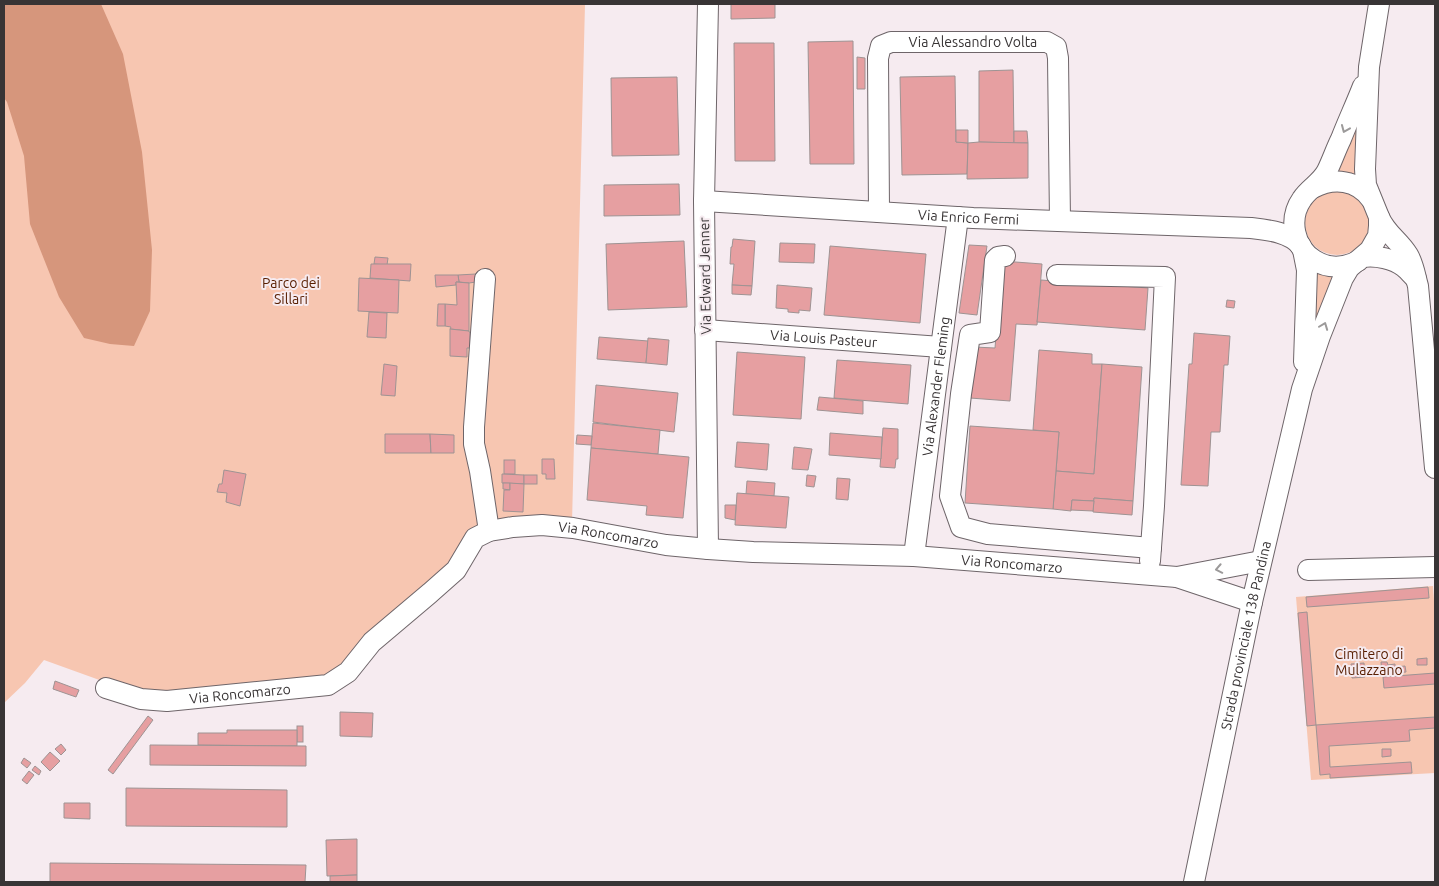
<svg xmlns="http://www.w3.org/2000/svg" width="1439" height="886" font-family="Ubuntu,sans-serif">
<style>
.green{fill:#f7c6b1}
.forest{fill:#d6967c}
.building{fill:#e69fa1;stroke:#9e9393}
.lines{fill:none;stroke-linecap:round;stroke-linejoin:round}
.minor-casing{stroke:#6e6569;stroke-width:22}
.minor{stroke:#fff;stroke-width:20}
.oneway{stroke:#9c9a9a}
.labels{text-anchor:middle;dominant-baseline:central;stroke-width:4;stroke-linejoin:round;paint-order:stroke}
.street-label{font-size:14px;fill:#383435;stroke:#f6ebf0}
.park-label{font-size:14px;fill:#581e01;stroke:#f6ebf0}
</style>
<rect width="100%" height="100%" fill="#f6ebf0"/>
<g class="green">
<polygon points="4,4 585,4 572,523 490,524 452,567 326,680 168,696 105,682 44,660 25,683 4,703"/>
<polygon points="1358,115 1356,175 1336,171"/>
<circle cx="1337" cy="223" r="32"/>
<polygon points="1315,271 1335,275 1314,330"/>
<polygon points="1433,586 1435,616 1435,773 1311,780 1296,597"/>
</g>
<polygon class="forest" points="4,4 101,4 123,54 142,152 152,250 150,311 134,346 110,344 84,338 59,297 30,224 24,156 7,102 4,98"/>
<g class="building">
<polygon points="731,4 775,4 775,18 731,19"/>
<polygon points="853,41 854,164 810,164 808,42"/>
<polygon points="734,43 774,43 775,161 735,161"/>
<polygon points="857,57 865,58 865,89 857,89"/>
<polygon points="1013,70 1014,143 979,142 979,71"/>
<polygon points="955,76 956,142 968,143 967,174 902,175 900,77"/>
<polygon points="677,77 679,155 612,156 611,78"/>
<polygon points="956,130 968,130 968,143 956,142"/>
<polygon points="1014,131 1027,131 1028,143 1014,143"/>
<polygon points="979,142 1028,143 1028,178 967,179 968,143"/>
<polygon points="679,184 680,215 604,216 604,185"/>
<polygon points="733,239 755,241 752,286 732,285 734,264 730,264 731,247 732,247"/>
<polygon points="684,241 687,307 608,310 606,244"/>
<polygon points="780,243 815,244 814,263 779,262"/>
<polygon points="969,245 987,246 977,315 959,313"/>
<polygon points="830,246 926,254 920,323 824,315"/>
<polygon points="375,257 388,258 387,265 374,264"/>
<polygon points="1002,261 1042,264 1037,325 1016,324 1010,401 970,398 974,347 995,348"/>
<polygon points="371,264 411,264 410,281 370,278"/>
<polygon points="476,274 476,282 469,283 459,282 458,275"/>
<polygon points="435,275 458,275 459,282 456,282 456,285 436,287"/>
<polygon points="359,278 399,280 398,313 358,311"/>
<polygon points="1041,280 1148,288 1145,330 1037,322"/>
<polygon points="456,282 469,283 469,331 450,329 451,327 445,326 445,304 457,305"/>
<polygon points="732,285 752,286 751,295 732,294"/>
<polygon points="777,285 812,288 810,311 799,310 799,313 788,312 788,309 776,308"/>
<polygon points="1227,300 1235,301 1234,308 1226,307"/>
<polygon points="438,304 445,304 445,326 437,326"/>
<polygon points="369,312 387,313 386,338 367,337"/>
<polygon points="450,329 469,331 469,332 470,332 470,348 467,348 467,357 450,356"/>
<polygon points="1194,333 1230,336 1228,365 1224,365 1220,432 1211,432 1208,486 1181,485 1189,364 1192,364"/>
<polygon points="599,337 648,341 646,363 597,359"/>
<polygon points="648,338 669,340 667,365 646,363"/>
<polygon points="1039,350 1092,354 1092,364 1102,364 1094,474 1056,471 1059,432 1033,430"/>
<polygon points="737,352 805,357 801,419 733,415"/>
<polygon points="837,360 911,365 908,404 834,398"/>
<polygon points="384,364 397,366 395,396 381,395"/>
<polygon points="1102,364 1142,367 1133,501 1094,498 1094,501 1072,500 1071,511 1053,509 1056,471 1094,474"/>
<polygon points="596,385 678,393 674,432 593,422"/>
<polygon points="819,397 863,401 863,414 817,410"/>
<polygon points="593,423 660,430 658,454 591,448"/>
<polygon points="970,426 1059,432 1053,509 965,503"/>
<polygon points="883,428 898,429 898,459 896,459 895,468 880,467"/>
<polygon points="830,433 882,437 881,459 829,455"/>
<polygon points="385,434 430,434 431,453 385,453"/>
<polygon points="430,434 454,435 454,453 431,453"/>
<polygon points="577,435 592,436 591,445 576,444"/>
<polygon points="737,442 769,444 767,470 735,467"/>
<polygon points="794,447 812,449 808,470 792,469"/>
<polygon points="591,448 689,457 683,518 646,515 647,506 587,500"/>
<polygon points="542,459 554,459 555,479 546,479 546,474 542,474"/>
<rect x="504" y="460" width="11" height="14"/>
<polygon points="224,470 246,474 240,506 226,502 227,493 217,492 219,484 222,484"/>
<polygon points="502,474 524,475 524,484 502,483"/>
<rect x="524" y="475" width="13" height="9"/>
<polygon points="807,475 816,476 814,487 806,486"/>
<polygon points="837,478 850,479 848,500 836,499"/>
<polygon points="747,481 775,483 774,496 746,494"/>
<polygon points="503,483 510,483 510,490 503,489"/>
<polygon points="510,483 524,484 523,512 503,511 504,490 510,490"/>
<polygon points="737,493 789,497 786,528 735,525"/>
<polygon points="1094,498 1133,501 1132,515 1093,512"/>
<polygon points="1072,500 1094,501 1093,511 1071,510"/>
<polygon points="725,505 736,505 735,520 725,518"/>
<polygon points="1428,587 1429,598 1307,607 1306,597"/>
<polygon points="1307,612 1316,725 1307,726 1298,613"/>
<polygon points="1427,658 1427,665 1417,665 1417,659"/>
<polygon points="1381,662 1387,662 1388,665 1395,664 1395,667 1405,666 1406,672 1382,674"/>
<polygon points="1364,663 1365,677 1352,678 1351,664"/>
<polygon points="1435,673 1435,684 1384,688 1383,677"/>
<polygon points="55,681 79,690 76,697 53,689"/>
<polygon points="340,712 373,713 372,737 340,736"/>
<polygon points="148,716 153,720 113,774 108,770"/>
<polygon points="1435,717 1435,728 1409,730 1410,741 1329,746 1330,767 1411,762 1412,773 1330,778 1330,774 1320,775 1316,725"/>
<rect x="297" y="726" width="6" height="16"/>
<polygon points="227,730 297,730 297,746 198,745 198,733 227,733"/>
<polygon points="61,744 66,750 61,755 55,749"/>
<polygon points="150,745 306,746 306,766 150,765"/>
<polygon points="1382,749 1391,749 1391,756 1382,757"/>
<polygon points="50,752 60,761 50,771 41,762"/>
<polygon points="24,758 31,763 27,768 21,763"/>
<polygon points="35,766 41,771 39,775 32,770"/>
<polygon points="29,771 34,775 27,784 22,780"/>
<polygon points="126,788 287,790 287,827 126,826"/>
<polygon points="64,803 90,803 90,819 64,818"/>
<polygon points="357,839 357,875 327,876 326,840"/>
<polygon points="50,863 306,865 305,882 50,882"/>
<polygon points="357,875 357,882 330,882 330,876"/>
</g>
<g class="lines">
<g class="minor-casing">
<g id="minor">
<path d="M1313,188C1334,177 1357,180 1371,199"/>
<path id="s1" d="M704,201L973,218L1251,228C1268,230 1290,232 1301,246"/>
<path id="s2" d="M879,212L878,58L881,46L891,42H1047L1056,47L1058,58L1060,221"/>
<path d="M1379,217C1386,234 1399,240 1408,255C1414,265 1415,276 1418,286L1435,468"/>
<polyline points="1303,250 1307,270 1304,362"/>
<polyline points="1005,256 998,257 995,260 990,332 970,335 961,394 950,496 961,527 988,534 1151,548"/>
<path d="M1363,257C1376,255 1394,259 1404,267C1408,270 1412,275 1416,279"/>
<path d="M1358,261C1344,268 1328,269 1314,260C1294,247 1288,219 1302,199C1309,188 1321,183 1327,171C1332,161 1336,149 1341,139C1348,121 1356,104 1363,86"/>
<polyline points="1057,275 1165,277 1154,506 1150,561"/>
<polyline points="485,279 474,427 474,444 480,471 489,531"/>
<path id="s3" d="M705,330L941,347"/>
<polyline points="708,549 704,201 708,4"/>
<path id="s4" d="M914,556L958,217"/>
<polyline points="1308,570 1435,567"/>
<polyline points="1177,577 1261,561"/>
<path id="s5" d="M106,688L141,699L167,701L328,685L348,672L372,642L430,593L456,570L475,538L489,531L513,527L542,525L573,528L666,545L708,549L753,552L914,556L1177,577L1252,602"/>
<path id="s6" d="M1194,882L1252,602L1302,389L1320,336L1343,278L1349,268L1370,250L1378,236L1379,226V217L1366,185L1365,169L1369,67L1379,4"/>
</g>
</g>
<use href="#minor" class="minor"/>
</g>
<defs><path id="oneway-chevron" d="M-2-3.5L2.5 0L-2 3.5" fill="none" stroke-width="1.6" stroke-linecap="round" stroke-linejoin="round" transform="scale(1.25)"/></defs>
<g class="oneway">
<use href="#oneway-chevron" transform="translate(1345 129) rotate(113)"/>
<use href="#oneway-chevron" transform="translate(1324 326) rotate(-69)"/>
<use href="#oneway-chevron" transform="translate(1219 569) rotate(169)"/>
</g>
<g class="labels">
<g class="street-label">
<text stroke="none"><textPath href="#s2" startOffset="259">Via Alessandro Volta</textPath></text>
<text stroke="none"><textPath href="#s1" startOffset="265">Via Enrico Fermi</textPath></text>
<text transform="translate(705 276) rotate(-91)">Via Edward Jenner</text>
<text stroke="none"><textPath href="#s3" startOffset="119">Via Louis Pasteur</textPath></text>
<text stroke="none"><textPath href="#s4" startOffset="171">Via Alexander Fleming</textPath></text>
<text stroke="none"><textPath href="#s5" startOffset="571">Via Roncomarzo</textPath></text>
<text stroke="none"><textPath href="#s5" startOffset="976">Via Roncomarzo</textPath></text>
<text stroke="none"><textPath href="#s6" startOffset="252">Strada provinciale 138 Pandina</textPath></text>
<text stroke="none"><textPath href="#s5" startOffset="136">Via Roncomarzo</textPath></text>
</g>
<g class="park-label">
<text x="291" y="283">Parco dei<tspan x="291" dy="16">Sillari</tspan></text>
<text x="1369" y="654">Cimitero di<tspan x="1369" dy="16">Mulazzano</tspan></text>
</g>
</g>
<rect width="1439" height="886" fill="none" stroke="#383435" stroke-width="10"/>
</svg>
